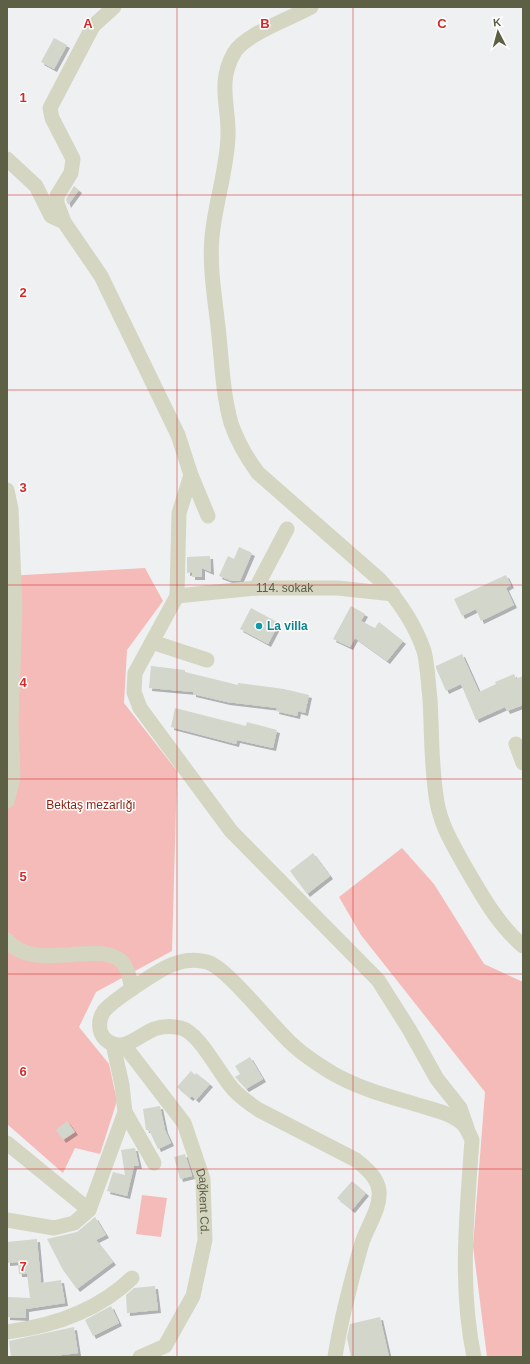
<svg xmlns="http://www.w3.org/2000/svg" width="530" height="1364" font-family="Arial,sans-serif">
<style>
.green{fill:#f5bbb9}
.building{fill:#d2d6cb;filter:url(#shadow)}
.lines{fill:none;stroke-linecap:round;stroke-linejoin:round}
.minor{stroke:#d4d6c2;stroke-width:15}
.grid{fill:none;stroke:#d62828;stroke-width:1;stroke-opacity:0.55}
.culture-dot{fill:#0f9aa8;stroke:#fff;stroke-width:1.5}
.labels{text-anchor:middle;dominant-baseline:central;stroke-width:3;stroke-linejoin:round;paint-order:stroke}
.street-label{font-size:12px;fill:#5d6045;stroke:#fff}
.culture-label{font-size:12px;font-weight:bold;fill:#0d838f;stroke:#fff;text-anchor:start}
.park-label{font-size:12px;fill:#8b1e0c;stroke:#fff}
.grid-label{font-size:13px;text-anchor:middle;font-weight:bold;fill:#d62828;stroke:#fff;stroke-width:3;stroke-linejoin:round;paint-order:stroke}
</style>
<defs>
<filter id="shadow"><feDropShadow dx="3" dy="3" stdDeviation="0" flood-color="#0004"/></filter>
</defs>
<rect width="100%" height="100%" fill="#eff0f2"/>
<g class="green">
<polygon points="145,568 163,601 127,650 124,703 177,771 172,951 96,992 79,1027 109,1064 117,1101 100,1154 75,1148 63,1173 7,1124 7,576"/>
<polygon points="402,848 434,884 484,964 523,982 523,1357 487,1357 473,1246 485,1092 361,935 339,897"/>
<polygon points="142,1195 167,1198 161,1237 136,1234"/>
</g>
<g class="building">
<polygon points="54,38 67,45 54,69 41,62"/>
<polygon points="74,186 79,190 68,205 66,199"/>
<polygon points="239,547 252,553 240,581 232,581 219,576 228,556 234,559"/>
<polygon points="210,556 211,572 202,568 202,577 192,577 192,572 187,573 187,557"/>
<polygon points="506,575 511,585 506,588 514,605 481,621 476,609 462,616 454,599"/>
<polygon points="351,606 365,614 361,621 375,628 379,622 403,641 387,661 355,638 350,647 333,639"/>
<polygon points="251,608 279,623 268,644 240,629"/>
<polygon points="462,654 479,692 496,684 495,682 514,674 516,679 523,676 523,705 507,711 505,707 476,720 461,684 446,691 436,668 436,666"/>
<polygon points="151,666 185,670 185,672 238,685 238,683 284,689 309,695 305,713 298,711 297,716 276,711 277,708 227,702 193,694 193,692 149,688"/>
<polygon points="175,708 246,726 247,722 277,730 273,748 237,740 236,744 171,727"/>
<polygon points="313,853 330,876 307,894 290,871"/>
<polygon points="250,1057 263,1079 246,1089 235,1077 240,1074 235,1066"/>
<polygon points="191,1071 195,1075 196,1073 210,1084 196,1100 192,1096 190,1098 177,1087"/>
<polygon points="160,1106 165,1130 171,1143 158,1149 149,1130 146,1130 143,1109"/>
<polygon points="67,1121 75,1132 63,1140 56,1130"/>
<polygon points="135,1148 139,1166 134,1166 127,1196 107,1191 113,1172 125,1175 121,1150"/>
<polygon points="185,1154 192,1176 180,1179 174,1157"/>
<polygon points="352,1181 366,1193 352,1210 337,1198"/>
<polygon points="95,1217 106,1235 96,1240 113,1262 77,1289 63,1270 47,1239 77,1232"/>
<polygon points="37,1239 41,1283 61,1280 65,1303 26,1309 26,1318 7,1317 7,1297 30,1298 27,1274 19,1274 18,1262 7,1263 7,1242"/>
<polygon points="155,1286 158,1310 127,1313 126,1295 134,1288"/>
<polygon points="111,1306 119,1323 93,1336 85,1320"/>
<polygon points="380,1317 389,1357 351,1357 347,1338 350,1324"/>
<polygon points="74,1327 78,1353 46,1357 11,1357 9,1341"/>
</g>
<g class="lines">
<g class="minor">
<path d="M311,7C290,19 245,34 234,53C217,83 229,105 228,136C227,170 215,203 212,237C209,270 216,304 219,336C222,365 223,395 231,423C237,441 247,458 258,473L380,580C399,601 415,624 424,651C428,667 428,683 430,699C432,733 431,769 437,802C441,825 452,843 463,863C480,892 497,924 523,946"/>
<polyline points="7,159 36,186 51,216 64,222 101,276 178,435 191,475 179,513 177,596 135,673 134,692 140,708 231,831 378,980 409,1029 437,1079 460,1108 467,1128"/>
<polyline points="64,222 57,203 57,196 71,173 73,159 52,118 50,108 93,26 114,7"/>
<polyline points="191,475 208,516"/>
<polyline points="7,490 11,509 15,608 11,723 13,778 7,801"/>
<polyline points="256,588 287,529"/>
<path id="s1" d="M177,596L256,588H338L393,594"/>
<polyline points="152,642 207,660"/>
<polyline points="516,744 523,763"/>
<path d="M7,940C32,974 102,938 123,963C129,971 130,980 132,989"/>
<path id="s2" d="M124,1045L184,1123L203,1179L205,1240L193,1296L165,1346L140,1357"/>
<polyline points="125,1112 154,1163"/>
<polyline points="7,1143 89,1210 125,1112 122,1085 113,1044"/>
<polyline points="7,1220 54,1228 74,1223 89,1210"/>
<path d="M7,1332C53,1326 99,1310 132,1278"/>
<path d="M335,1357C341,1318 351,1281 362,1243C367,1227 381,1208 379,1191C378,1178 366,1168 356,1160L259,1110C250,1104 240,1097 233,1089C219,1074 200,1033 181,1028C172,1026 163,1026 154,1029C139,1035 122,1055 105,1039C98,1032 98,1019 104,1011C112,1001 161,968 174,964C184,960 196,959 207,962C227,967 274,1029 294,1046C305,1056 319,1065 332,1073C358,1088 387,1096 415,1104C430,1109 449,1112 462,1123C467,1128 469,1133 472,1140C467,1212 459,1286 474,1357"/>
</g>
</g>
<path class="grid" d="M177,7V1357M353,7V1357M7,195H523M7,390H523M7,585H523M7,779H523M7,974H523M7,1169H523"/>
<circle class="culture-dot" cx="259" cy="626" r="4"/>
<g class="labels">
<g class="street-label">
<text stroke="none"><textPath href="#s1" startOffset="108">114. sokak</textPath></text>
<text stroke="none"><textPath href="#s2" startOffset="180">Dağkent Cd.</textPath></text>
</g>
<g class="culture-label">
<text x="267" y="626">La villa</text>
</g>
<g class="park-label">
<text x="91" y="805">Bektaş mezarlığı</text>
</g>
</g>
<g class="grid-label">
<text x="88" y="28">A</text>
<text x="265" y="28">B</text>
<text x="442" y="28">C</text>
<text x="23" y="102">1</text>
<text x="23" y="297">2</text>
<text x="23" y="492">3</text>
<text x="23" y="687">4</text>
<text x="23" y="881">5</text>
<text x="23" y="1076">6</text>
<text x="23" y="1271">7</text>
</g>
<rect width="530" height="1364" fill="none" stroke="#5d6045" stroke-width="16"/>
<g transform="translate(498 32) rotate(354)" stroke="#ffffff" stroke-width="3" paint-order="stroke">
<path d="M0-3L7 15L0 10L-7 15Z" fill="#5d6045"/>
<text y="-6" font-size="11" font-weight="bold" text-anchor="middle" fill="#5d6045">K</text>
</g>
</svg>
